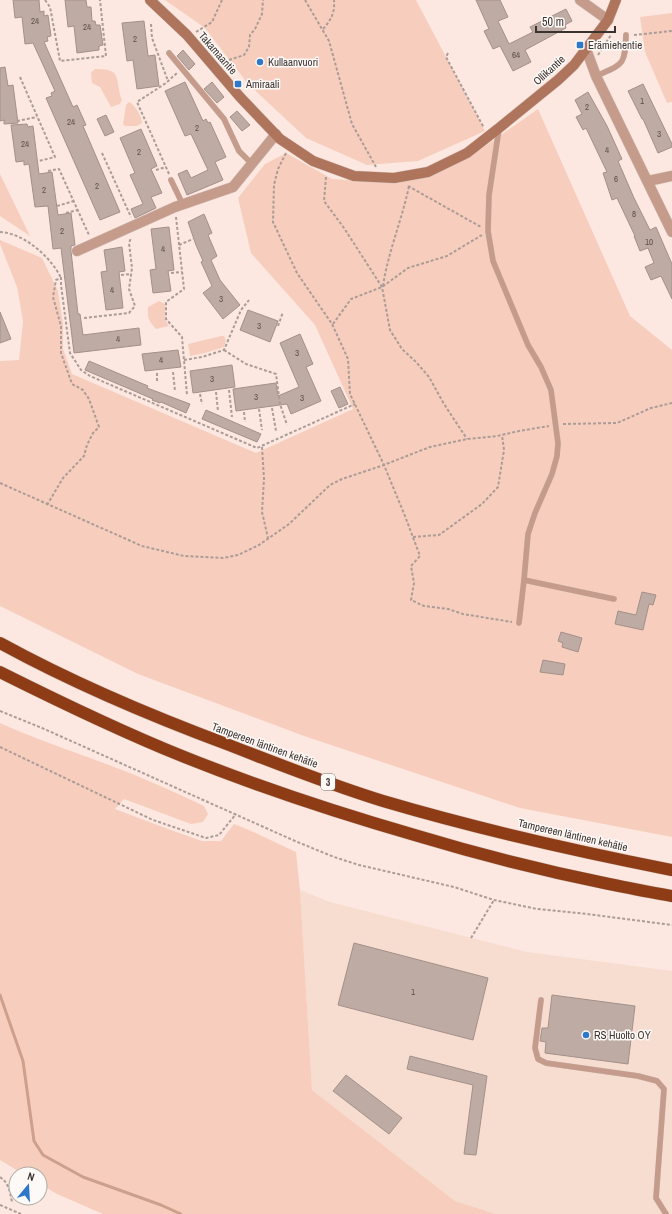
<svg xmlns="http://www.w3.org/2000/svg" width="672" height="1214" font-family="'Archivo Narrow',sans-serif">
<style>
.built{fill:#f7dcd0}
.green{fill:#f7cebd}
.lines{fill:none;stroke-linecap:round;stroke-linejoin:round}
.stream{stroke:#cda08d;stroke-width:3}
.building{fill:#beaba3;stroke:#a39089}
.lane-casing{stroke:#d5c4bd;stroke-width:6}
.street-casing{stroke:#d5c4bd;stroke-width:11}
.secondary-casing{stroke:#d5c4bd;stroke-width:11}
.highway-casing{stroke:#d5c4bd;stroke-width:13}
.path{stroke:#ab9c97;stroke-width:2;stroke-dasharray:3 2;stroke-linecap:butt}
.lane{stroke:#c59c8c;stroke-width:5.5}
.street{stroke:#c59c8c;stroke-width:10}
.secondary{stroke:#ae745c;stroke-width:10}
.highway{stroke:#8d3c16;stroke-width:12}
.poi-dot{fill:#2e78c9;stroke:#fdf9f7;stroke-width:1.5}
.labels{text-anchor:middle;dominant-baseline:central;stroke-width:3;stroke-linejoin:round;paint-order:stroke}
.number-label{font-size:9px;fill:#5c514d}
.shield{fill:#fdf9f7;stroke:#756e6c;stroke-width:1}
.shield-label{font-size:10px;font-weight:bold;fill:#3b3330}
.poi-label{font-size:11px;fill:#3b3330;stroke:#fdf9f7;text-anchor:start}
.street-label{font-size:11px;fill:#3b3330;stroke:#fdf9f7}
</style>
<rect width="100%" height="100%" fill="#fce8e0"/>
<polygon class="built" points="300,890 330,902 527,952 672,971 672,1214 496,1214 455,1201 312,1090"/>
<g class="green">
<polygon points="165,0 416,0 485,131 418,161 367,165 306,138 248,84 205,28"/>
<polygon points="672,13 672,102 667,103 645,52 640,17"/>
<path d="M95,69C124,68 114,80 122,100L120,104L111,107L100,87L92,83L91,73Z"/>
<path d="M129,102L131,103C137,109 141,115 142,123L137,126H125L123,124L126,105Z"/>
<polygon points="538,109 630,316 672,350 672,837 520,808 304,736 138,674 0,606 0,361 19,360 23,321 17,287 0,244 0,240 42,258 58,291 63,324 63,349 72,374 256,453 353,409 315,325 251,253 238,198 265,164 286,153 332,179 396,183 432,176 468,158"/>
<polygon points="0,174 30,236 0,216"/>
<path d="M159,301L165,304V320L169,326L156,329C149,321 147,318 148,307Z"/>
<polygon points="221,336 224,336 226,340 224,347 205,353 190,356 188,344"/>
<path d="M0,723C35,739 72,751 109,765C141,777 173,791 204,806L208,814L203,822L191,824L124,799L115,809L168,829L202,841H221L234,824L249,830L296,852L300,890L312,1090L455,1201L496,1214H103L57,1194L40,1184V1174H23L0,1160Z"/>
</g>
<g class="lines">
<polyline class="stream" points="0,995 23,1061 34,1141 43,1155 83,1177 161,1205 181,1214"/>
</g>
<g class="building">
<polygon points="13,0 39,0 40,12 44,11 44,16 48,15 51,36 47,37 48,41 44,42 73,107 77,105 86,125 83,126 120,212 100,220 46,98 52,96 51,93 55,91 33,43 25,44 22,17 15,18"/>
<polygon points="65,0 86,0 87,7 91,7 92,21 95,21 96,25 100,25 103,45 99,46 99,50 77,53 74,26 68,27"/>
<polygon points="476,0 500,0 508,17 498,21 509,44 533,32 530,27 566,9 572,21 565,25 566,28 525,50 531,62 513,71 500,46 493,49 484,31 489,29"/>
<polygon points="144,21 148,56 155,55 159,86 137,89 133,60 127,61 122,23"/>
<polygon points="183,50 195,64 189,70 177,56"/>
<polygon points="5,67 8,86 13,85 18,123 4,124 4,120 0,121 0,68"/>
<polygon points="185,82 203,121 206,119 208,123 210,122 226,157 215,162 223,180 187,195 178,174 187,170 191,178 208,170 191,134 185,136 165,91"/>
<polygon points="212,82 224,97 217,103 204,89"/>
<polygon points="643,84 672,144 672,147 658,153 643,119 642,119 628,91"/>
<polygon points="588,92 607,126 622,159 618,161 634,198 650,230 656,227 672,264 672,299 661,276 651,280 645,267 654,263 648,248 640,251 634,236 635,236 617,198 612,200 603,173 607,172 586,128 583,130 576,117 582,114 575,100"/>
<polygon points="237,111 250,125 242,131 230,117"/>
<polygon points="106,115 114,132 105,136 97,119"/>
<polygon points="27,124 28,127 33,126 39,174 52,172 58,215 71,213 75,245 71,246 71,251 78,314 80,314 83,335 139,328 141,345 74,353 61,248 53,249 48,206 35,207 29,164 24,165 24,161 16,162 11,125"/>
<polygon points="141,129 157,166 151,169 162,193 151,197 156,208 135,218 131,209 143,204 130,175 135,173 120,138"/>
<polygon points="204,214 212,233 208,235 217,256 211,260 220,280 240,305 223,319 203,293 212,286 201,262 203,261 196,245 188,222"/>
<polygon points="169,227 174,270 168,271 171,291 153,293 150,270 156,269 151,229"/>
<polygon points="122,247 125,271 119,272 123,308 106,310 101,272 107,271 104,250"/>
<polygon points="248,310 278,321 270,342 240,330"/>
<polygon points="0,312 11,339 0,343"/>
<polygon points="300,334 313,364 306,367 321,401 291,414 287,404 236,411 233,389 276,383 278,396 299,387 280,343"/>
<polygon points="178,350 181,367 145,371 142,354"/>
<polygon points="89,361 148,386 147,388 190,404 186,413 161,402 160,403 152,400 153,399 85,370"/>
<polygon points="232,365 235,387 193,393 190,371"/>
<polygon points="340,387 348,404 339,408 331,391"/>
<polygon points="206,410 261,434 257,442 202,419"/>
<polygon points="642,592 656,595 653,605 649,604 643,630 615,624 618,611 636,615"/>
<polygon points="561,632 582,638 578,652 562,647 563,643 558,641"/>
<polygon points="543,660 565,664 563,675 540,672"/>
<polygon points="354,943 488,978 473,1040 338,1005"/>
<polygon points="552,995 635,1006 628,1064 545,1053 546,1042 540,1041 542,1028 548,1028"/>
<polygon points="410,1056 487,1076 476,1155 464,1154 473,1085 407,1069"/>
<polygon points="346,1075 402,1118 389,1134 333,1091"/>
</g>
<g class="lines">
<g class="lane-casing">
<g id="lane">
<polyline points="169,53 224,119 239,151 252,164"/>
<path d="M596,76C623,64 625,66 626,35"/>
<polyline points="499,129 489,195 488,231 493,261 528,345 541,367 551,390 558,443 557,456 552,474 535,513 528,534 524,580 519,623"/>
<polyline points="171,180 183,205"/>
<polyline points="524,580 614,599"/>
<polyline points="541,1000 535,1048 538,1059 546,1063 638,1076 657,1081 664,1089 656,1198 666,1214"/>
</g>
</g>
<g class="street-casing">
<g id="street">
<polyline points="580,0 608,20"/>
<polyline points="586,49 596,76 672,232"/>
<polyline points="648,181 672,176"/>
<polyline points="77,251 175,207 233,187 276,134"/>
</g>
</g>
<g class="secondary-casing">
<polyline id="secondary" points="150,0 187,35 240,97 280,139 313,161 354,176 394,178 428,172 467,153 499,128 558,80 574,65 608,20 616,0"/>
</g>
<g class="highway-casing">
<g id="highway">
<path d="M0,643C73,683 151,716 229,745C280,765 331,785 383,801C478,829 575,851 672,870"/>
<path d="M0,672C60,702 120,731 182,756C259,787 338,813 418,836C481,855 545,871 609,884C630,888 651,893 672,896"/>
</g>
</g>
<g class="path">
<polyline points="45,0 50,7 60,61 106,56 100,0"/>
<polyline points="305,0 329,41 352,124 376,167"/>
<polyline points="151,24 152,38 168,81"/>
<path d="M323,29C331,20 335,13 334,0"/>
<polyline points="196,32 212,22 222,0"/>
<polyline points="634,35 672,31"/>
<polyline points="448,53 446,57 484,128"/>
<polyline points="598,55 611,35"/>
<polyline points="226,64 229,60 244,55 249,47 250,35 255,29 262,14 263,0"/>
<polyline points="20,77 55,157 39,161"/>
<polyline points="17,121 37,117"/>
<polyline points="102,153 131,217"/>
<polyline points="286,153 278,169 274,185 273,222 297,273 332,324 348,359 350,394 384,465 405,516 420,556 411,566 414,583 411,600 424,606 448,609 463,614 512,622"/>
<polyline points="156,170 166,167"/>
<polyline points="48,171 59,169 89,235"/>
<polyline points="169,174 137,102 166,83 177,73"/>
<polyline points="326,177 324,201 344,228 382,287 390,330 402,349 416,362 429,377 444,404 467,439"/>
<polyline points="408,186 481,227"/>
<polyline points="57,206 74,201"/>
<polyline points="66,213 78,210"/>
<polyline points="176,217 184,289 166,302 166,319 182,337 187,395"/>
<path d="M0,232C24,233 51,257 61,278"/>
<polyline points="179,245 193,239"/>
<polyline points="171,273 182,272"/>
<polyline points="121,275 131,274"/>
<polyline points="61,277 61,285 70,353 81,370 90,376 257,448 355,404"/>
<path d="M383,286C388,252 402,220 409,186"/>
<polyline points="84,318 129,313 135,306 129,289 132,268 129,243 131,238"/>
<polyline points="333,324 351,299 382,287 408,268 447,256 482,235"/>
<polyline points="278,326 283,312"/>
<polyline points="224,350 246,364 276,374 280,404 287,425"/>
<polyline points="184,360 202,357 224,350 241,310 249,300"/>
<polyline points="173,372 175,391"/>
<polyline points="157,373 157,383"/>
<polyline points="229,390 232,417"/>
<polyline points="216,392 218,411"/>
<polyline points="200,394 202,404"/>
<polyline points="272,408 276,431"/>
<polyline points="259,409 262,430"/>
<polyline points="244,412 245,422"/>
<polyline points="563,424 617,423 651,408 672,403"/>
<polyline points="262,447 264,479 262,512 268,538"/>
<polyline points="0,483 142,546 184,556 223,558 238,555 259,545 289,524 330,485 342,479 381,466 430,447 467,439 497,436 519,431 549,426"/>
<polyline points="47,505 63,478 84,456 87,445 93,433 99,427 89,399 83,390 72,384 61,353 61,326 53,297 56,280 61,278"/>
<polyline points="413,537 439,535 482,504 498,487 504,450 502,435"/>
<polyline points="0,711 42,728 295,841 334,857 359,865 454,887 494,900 537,909 587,914 672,925"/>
<polyline points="0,747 153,820 206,838 219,835 236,814"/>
<polyline points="471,938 494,900"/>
<path d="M0,1177C9,1183 10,1192 12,1202"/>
<polyline points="0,1205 21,1214"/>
</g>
<use href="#lane" class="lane"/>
<use href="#street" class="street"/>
<use href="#secondary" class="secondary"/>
<use href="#highway" class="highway"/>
</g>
<g class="poi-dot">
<rect x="576" y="41" width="8" height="8" rx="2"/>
<circle cx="260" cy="62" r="4"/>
<rect x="234" y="80" width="8" height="8" rx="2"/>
<circle cx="586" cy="1035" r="4"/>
</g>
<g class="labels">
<g class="number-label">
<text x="35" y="21">24</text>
<text x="87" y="27">24</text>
<text x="135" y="39">2</text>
<text x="516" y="55">64</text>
<text x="642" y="101">1</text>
<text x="587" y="107">2</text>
<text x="71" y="122">24</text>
<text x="197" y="128">2</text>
<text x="659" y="134">3</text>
<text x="25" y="144">24</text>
<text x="607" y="150">4</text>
<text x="139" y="152">2</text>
<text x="616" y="179">6</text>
<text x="97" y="186">2</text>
<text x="44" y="190">2</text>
<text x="634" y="214">8</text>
<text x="62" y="231">2</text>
<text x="649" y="242">10</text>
<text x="163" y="249">4</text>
<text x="112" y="290">4</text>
<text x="221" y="299">3</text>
<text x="259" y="326">3</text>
<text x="118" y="339">4</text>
<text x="297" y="353">3</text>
<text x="161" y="360">4</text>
<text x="212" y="379">3</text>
<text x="256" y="397">3</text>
<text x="302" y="398">3</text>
<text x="413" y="992">1</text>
</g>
<rect class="shield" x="321" y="774" width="14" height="16" rx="3"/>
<g class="shield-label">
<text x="328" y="782">3</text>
</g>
<g class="poi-label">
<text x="588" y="45">Erämiehentie</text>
<text x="268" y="62">Kullaanvuori</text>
<text x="246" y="84">Amiraali</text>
<text x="594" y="1035">RS Huolto OY</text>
</g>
<g class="street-label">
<text transform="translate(218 53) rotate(49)">Takamaantie</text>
<text transform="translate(549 70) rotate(-42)">Ollikantie</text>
<text transform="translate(265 745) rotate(20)">Tampereen läntinen kehätie</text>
<text transform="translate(573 835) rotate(13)">Tampereen läntinen kehätie</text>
</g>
</g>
<g transform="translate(28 1186) rotate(18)"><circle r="19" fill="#fdf9f7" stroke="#afaaa7"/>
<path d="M0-3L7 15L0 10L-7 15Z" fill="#2e78c9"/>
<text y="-6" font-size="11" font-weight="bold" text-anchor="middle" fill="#3b3330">N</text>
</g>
<path d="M536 26v6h79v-6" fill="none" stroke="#3b3330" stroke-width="2"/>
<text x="542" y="26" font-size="12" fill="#3b3330" stroke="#fdf9f7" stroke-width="3" paint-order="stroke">50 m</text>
</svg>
